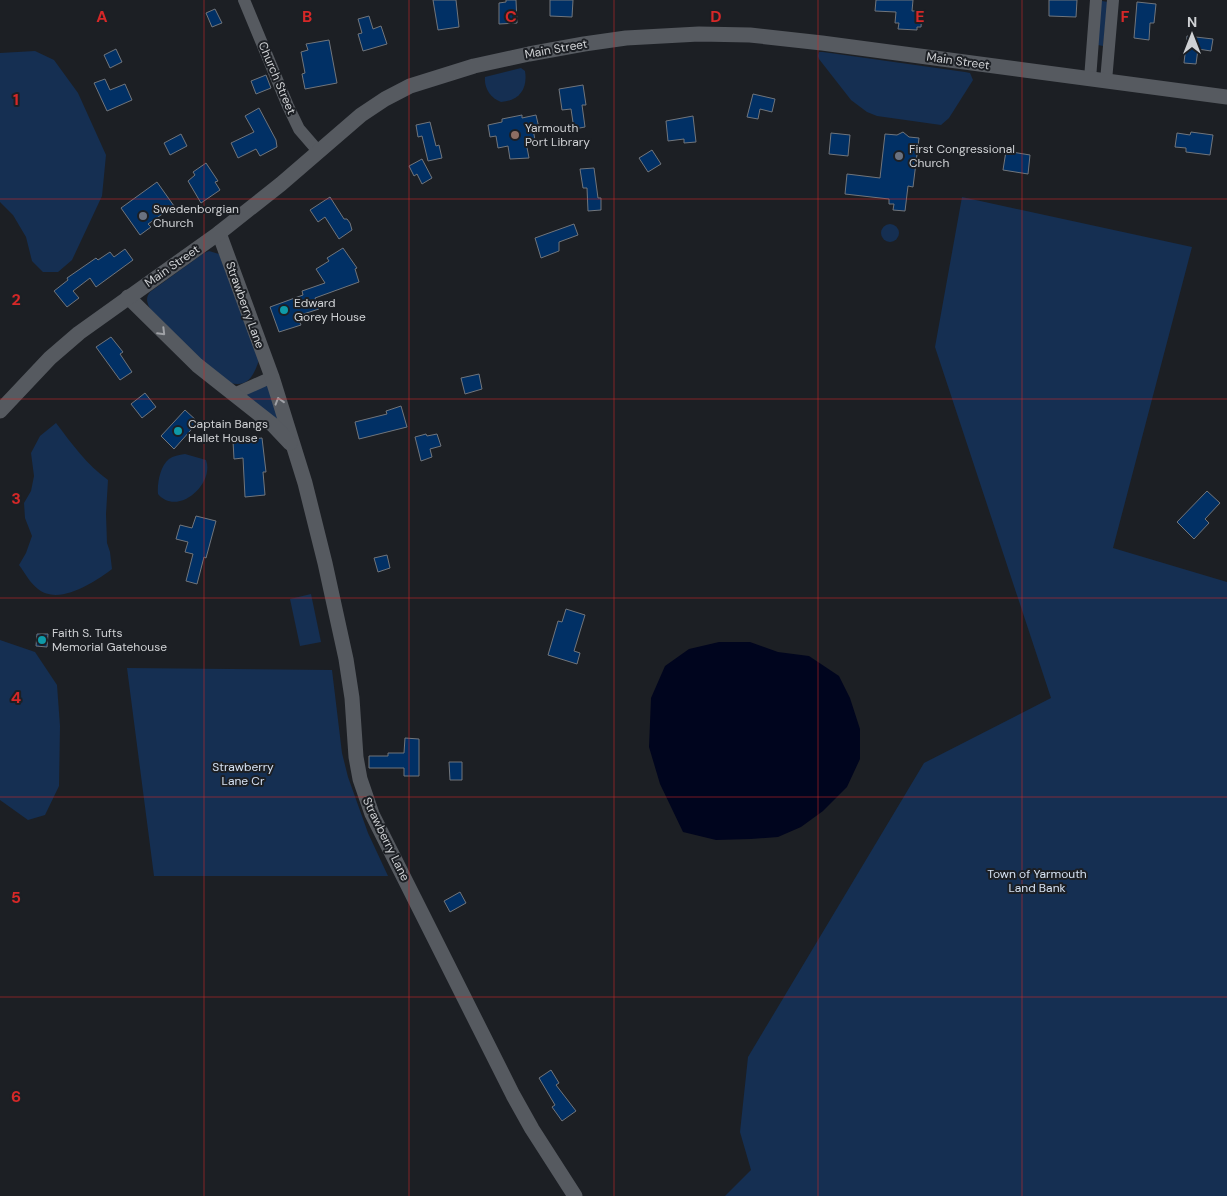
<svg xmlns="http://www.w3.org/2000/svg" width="1227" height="1196" font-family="'DM Sans',sans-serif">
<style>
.green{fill:#152f52}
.water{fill:#00051e}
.building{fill:#013065;stroke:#71757b}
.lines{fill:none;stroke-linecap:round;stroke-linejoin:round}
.minor{stroke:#565a60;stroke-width:12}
.tertiary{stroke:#565a60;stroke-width:15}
.secondary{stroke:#565a60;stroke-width:15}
.oneway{stroke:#9fa1a6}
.grid{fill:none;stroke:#d62828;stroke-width:1;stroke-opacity:0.55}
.education-dot{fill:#8d6e63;stroke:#1c1f24;stroke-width:2}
.worship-dot{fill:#6b7280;stroke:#1c1f24;stroke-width:2}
.culture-dot{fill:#0f9aa8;stroke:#1c1f24;stroke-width:2}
.labels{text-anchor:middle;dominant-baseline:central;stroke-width:4;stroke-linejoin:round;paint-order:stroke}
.street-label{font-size:12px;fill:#cfd1d4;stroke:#1c1f24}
.poi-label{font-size:12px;fill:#cfd1d4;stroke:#1c1f24;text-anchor:start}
.park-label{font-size:12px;fill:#d4e0f1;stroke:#1c1f24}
.grid-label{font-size:16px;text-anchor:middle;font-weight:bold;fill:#d62828;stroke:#1c1f24;stroke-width:4;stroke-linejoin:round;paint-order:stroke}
</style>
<rect width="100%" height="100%" fill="#1c1f24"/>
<g class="green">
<polygon points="1102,1 1108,2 1103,46 1098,45 1100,4"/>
<polygon points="35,51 54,60 78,93 106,155 102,196 72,260 58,272 43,272 32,261 26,237 13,215 0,202 0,53"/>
<polygon points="819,52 823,52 965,72 970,73 973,80 949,118 941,125 877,116 867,112 851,100 819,59 818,56"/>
<path d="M521,68L525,71C528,89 519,101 501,102C490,98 484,88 485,77Z"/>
<polygon points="962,197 1192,247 1113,548 1227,582 1227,1196 725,1196 751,1170 740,1132 748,1057 924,763 1051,698 935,347"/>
<circle cx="890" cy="233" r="9"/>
<path d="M209,251L219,254L259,360C252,381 245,389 223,381L151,310C147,304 145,298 150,292L204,253Z"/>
<polygon points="268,385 279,417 277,421 246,394"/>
<path d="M56,423C72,444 87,465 108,480L106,514L107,543L110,552L112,569C95,582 59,606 38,589C30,583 25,573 19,565L26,553L32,536L25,518L24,503L31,491L34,476L31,453L40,436Z"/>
<path d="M185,454L206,460C215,484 177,517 158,494C157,484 160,466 169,459C173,456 179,455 185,454Z"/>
<polygon points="311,594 321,642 300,646 290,599"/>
<polygon points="0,640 35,652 57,685 60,726 59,786 45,815 28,820 0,800"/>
<polygon points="127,668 332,670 342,753 348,777 368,833 388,876 154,876"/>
</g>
<polygon class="water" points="719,642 750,642 778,652 809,656 839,676 850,698 860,729 860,759 847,787 823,811 801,827 778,837 751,839 716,840 683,832 660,784 649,747 651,698 665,666 689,649"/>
<g class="building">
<polygon points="433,0 456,0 459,27 438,30"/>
<polygon points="506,0 516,0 517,23 499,24 499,3 506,2"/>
<polygon points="550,0 573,0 572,17 550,16"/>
<polygon points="876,0 913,0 912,11 922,11 921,27 917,27 917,30 898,29 899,23 895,23 896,12 875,11"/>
<polygon points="1049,0 1077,0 1076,17 1049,16"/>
<polygon points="1137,2 1156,4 1154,23 1150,23 1149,40 1134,38"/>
<polygon points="215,9 222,23 212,27 206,13"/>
<polygon points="369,16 373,29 381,26 387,44 363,51 358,34 362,33 358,19"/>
<polygon points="1187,36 1213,39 1211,51 1198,49 1196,64 1184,63"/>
<polygon points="329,40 337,83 305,89 302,74 305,73 301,52 308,50 306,44"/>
<polygon points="116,49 122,62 110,68 104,55"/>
<polygon points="266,75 271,88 256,94 251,81"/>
<polygon points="105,79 110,90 125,84 132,100 107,111 94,83"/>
<polygon points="583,85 586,105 582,105 585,127 574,129 571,109 562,110 559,89"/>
<polygon points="753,94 775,99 772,112 760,109 758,119 747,117"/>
<polygon points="259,108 276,140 277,147 260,156 256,149 238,158 231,143 254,132 245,116"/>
<polygon points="522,115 522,118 536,115 539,128 533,129 535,140 526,142 529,158 510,159 508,146 498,148 496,136 490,137 488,125 502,122 502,119"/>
<polygon points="693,116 696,142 684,143 684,139 668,141 666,121"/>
<polygon points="430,122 436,146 439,145 442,158 428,161 422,136 418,137 416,125"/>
<polygon points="903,132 909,137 919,138 913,187 908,186 905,211 893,210 894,204 889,204 889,199 845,194 847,174 880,178 885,134 897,135"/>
<polygon points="1191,132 1213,135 1210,155 1186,152 1186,148 1175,147 1177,133 1190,135"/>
<polygon points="831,133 850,135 848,156 829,154"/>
<polygon points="181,134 187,146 170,155 164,143"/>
<polygon points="652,150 661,164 648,172 639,158"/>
<polygon points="1006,151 1030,155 1028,174 1003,170"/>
<polygon points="422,159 432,178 422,184 417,174 414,176 409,166"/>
<polygon points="206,163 218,181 215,182 220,190 201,203 188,181 195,175 193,172"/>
<polygon points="594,168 598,198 601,198 601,210 588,211 587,188 583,188 580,169"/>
<polygon points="157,182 174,206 148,224 151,227 140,235 121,208"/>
<polygon points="330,197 344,219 347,219 350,223 352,230 339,239 325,217 318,222 310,210"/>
<polygon points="574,224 578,235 559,242 559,251 541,258 535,238"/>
<polygon points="343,248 357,268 355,269 359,282 315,298 319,309 297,316 301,325 279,332 270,307 303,295 302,291 325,283 316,269 329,261 327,258"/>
<polygon points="125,249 133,260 96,287 90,278 73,291 79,298 67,307 54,291 68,280 67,278 96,258 98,260 110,252 114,257"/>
<polygon points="111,337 123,352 120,354 132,372 120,380 96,347"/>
<polygon points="479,374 482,389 465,394 461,378"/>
<polygon points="145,393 156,407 142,418 131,404"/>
<polygon points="401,406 407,427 359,439 355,422 387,414 386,411"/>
<polygon points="185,410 198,422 174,449 161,436"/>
<polygon points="426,434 427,436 437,434 441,446 430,449 432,457 421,461 415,437"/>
<polygon points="262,438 266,472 263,472 265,495 245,497 243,458 234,459 233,441"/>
<polygon points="1207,491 1220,503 1205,519 1209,523 1194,539 1177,522"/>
<polygon points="196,516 216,521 206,558 204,557 197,584 186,581 193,554 185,552 188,542 176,539 180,525 192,528"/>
<polygon points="387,555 390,568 378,572 374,558"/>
<polygon points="566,609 585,615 574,651 580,653 577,664 548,655 558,621 562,622"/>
<polygon points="37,634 48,634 47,647 36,646"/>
<polygon points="405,738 419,739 419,776 404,776 404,768 369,768 369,756 388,756 388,753 404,753"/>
<polygon points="449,762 462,762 462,780 450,780"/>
<polygon points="460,892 466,903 450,912 444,901"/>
<polygon points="551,1070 559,1083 556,1085 576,1111 562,1121 552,1107 555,1105 539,1078"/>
</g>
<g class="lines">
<g class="minor">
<polyline points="244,0 288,106 299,129 318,151"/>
<polyline points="1090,79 1096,0"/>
<polyline points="1106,81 1113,0"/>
<polyline points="234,394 272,377"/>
</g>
<g class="tertiary">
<polyline points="219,233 272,377 305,483 325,563 346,659 352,698 356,757 360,779 372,814 513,1095 532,1129 575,1196"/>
<polyline points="128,297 197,365 273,425 290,443"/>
</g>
<polyline class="secondary" points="0,411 50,358 79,333 219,233 281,184 361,115 385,99 410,86 474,66 529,54 584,44 626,38 699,34 750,35 822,43 1227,97"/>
</g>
<defs><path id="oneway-chevron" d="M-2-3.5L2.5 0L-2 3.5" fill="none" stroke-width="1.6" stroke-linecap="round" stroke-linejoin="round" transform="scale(1.25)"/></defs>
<g class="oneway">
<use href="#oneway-chevron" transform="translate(162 332) rotate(45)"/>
<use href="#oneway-chevron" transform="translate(279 401) rotate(-107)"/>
</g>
<path class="grid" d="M204,0V1196M409,0V1196M614,0V1196M818,0V1196M1022,0V1196M0,199H1227M0,399H1227M0,598H1227M0,797H1227M0,997H1227"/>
<circle class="education-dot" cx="515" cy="135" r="5"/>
<g class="worship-dot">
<circle cx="899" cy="156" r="5"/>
<circle cx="143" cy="216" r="5"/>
</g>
<g class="culture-dot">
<circle cx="284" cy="310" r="5"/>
<circle cx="178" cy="431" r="5"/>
<circle cx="42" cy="640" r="5"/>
</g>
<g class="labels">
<g class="street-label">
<text transform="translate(556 49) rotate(-10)">Main Street</text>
<text transform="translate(958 61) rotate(8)">Main Street</text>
<text transform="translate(277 78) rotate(67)">Church Street</text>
<text transform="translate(172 266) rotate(-35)">Main Street</text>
<text transform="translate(245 305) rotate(70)">Strawberry Lane</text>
<text transform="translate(386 839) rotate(64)">Strawberry Lane</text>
</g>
<g class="poi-label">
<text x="525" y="128">Yarmouth<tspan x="525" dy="14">Port Library</tspan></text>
<text x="909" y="149">First Congressional<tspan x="909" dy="14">Church</tspan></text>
<text x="153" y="209">Swedenborgian<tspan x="153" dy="14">Church</tspan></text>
<text x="294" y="303">Edward<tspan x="294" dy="14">Gorey House</tspan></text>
<text x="188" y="424">Captain Bangs<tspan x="188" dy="14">Hallet House</tspan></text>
<text x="52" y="633">Faith S. Tufts<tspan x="52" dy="14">Memorial Gatehouse</tspan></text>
</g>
<g class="park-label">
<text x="243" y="767">Strawberry<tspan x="243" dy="14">Lane Cr</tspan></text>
<text x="1037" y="874">Town of Yarmouth<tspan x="1037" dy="14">Land Bank</tspan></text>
</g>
</g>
<g class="grid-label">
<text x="102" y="22">A</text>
<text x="307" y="22">B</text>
<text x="511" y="22">C</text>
<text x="716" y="22">D</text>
<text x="920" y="22">E</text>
<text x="1125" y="22">F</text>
<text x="16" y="105">1</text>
<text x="16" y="305">2</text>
<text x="16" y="504">3</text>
<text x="16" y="703">4</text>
<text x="16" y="903">5</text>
<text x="16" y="1102">6</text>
</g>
<g transform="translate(1192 35)" stroke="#1c1f24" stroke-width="4" paint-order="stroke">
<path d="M0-4L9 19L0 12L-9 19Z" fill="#cfd1d4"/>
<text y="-8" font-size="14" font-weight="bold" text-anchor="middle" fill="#cfd1d4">N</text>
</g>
</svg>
